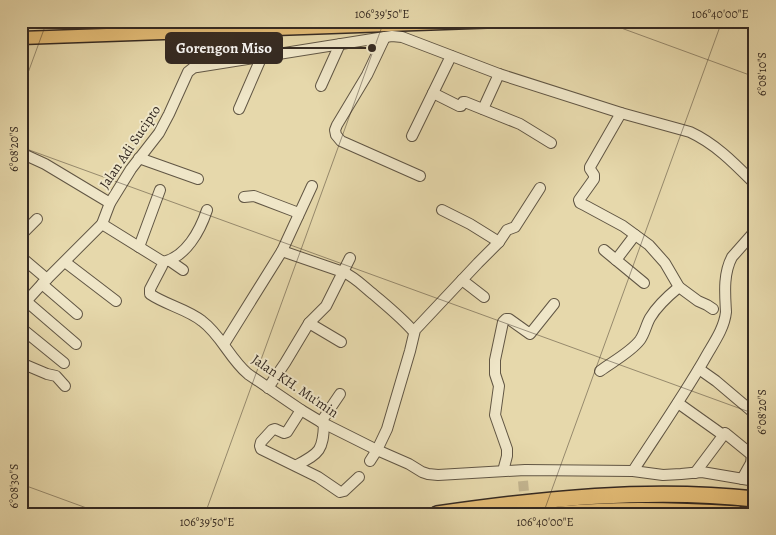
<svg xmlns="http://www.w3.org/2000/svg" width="776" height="535" font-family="Alegreya,serif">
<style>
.green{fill:#b3bf8a;stroke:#747456}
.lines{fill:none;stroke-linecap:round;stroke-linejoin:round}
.minor-tunnel{stroke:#c3b590;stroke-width:10;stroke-dasharray:10 5;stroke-linecap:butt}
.minor-casing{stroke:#615644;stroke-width:12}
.major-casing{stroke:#352a22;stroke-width:15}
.highway-casing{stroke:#352a22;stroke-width:18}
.minor{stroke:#efe6c8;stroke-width:10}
.major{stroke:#e3bc76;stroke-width:12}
.highway{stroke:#e3bc76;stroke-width:15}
.ticks{fill:none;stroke:#352a22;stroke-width:1;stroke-opacity:0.45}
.labels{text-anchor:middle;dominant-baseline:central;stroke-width:4;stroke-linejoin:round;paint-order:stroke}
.street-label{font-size:14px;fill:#352a22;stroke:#efe6c8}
.leader{fill:none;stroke:#352a22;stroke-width:2}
.callout-dot{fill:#352a22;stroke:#efe6c8;stroke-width:2}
.callout{fill:#352a22;stroke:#352a22;stroke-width:2}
.callout-label{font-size:15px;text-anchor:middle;font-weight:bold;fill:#fff}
.neatline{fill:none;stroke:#352a22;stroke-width:2}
.ticks-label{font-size:12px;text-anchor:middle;fill:#352a22}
</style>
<rect width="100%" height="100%" fill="#e6d8ab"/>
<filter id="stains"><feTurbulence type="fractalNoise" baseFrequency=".004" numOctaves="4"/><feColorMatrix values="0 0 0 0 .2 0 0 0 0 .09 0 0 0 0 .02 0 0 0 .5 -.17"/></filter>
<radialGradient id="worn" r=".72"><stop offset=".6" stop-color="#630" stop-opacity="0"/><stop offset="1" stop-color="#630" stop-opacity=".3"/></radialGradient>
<polygon class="green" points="21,21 244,21 21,28"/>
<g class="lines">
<polyline class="minor-tunnel" points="523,481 526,514"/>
<g class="minor-casing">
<g id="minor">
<polyline points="385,37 367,75 337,125 335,130 336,135 341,141 420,176"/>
<polyline points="321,86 340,44"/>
<polyline points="433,93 459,106 461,106 463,102 465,102 520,124 551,143"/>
<polyline points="239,109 262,56"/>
<polyline points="483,109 499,74"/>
<polyline points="621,113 590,167 590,169 594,175 594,179 579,200 580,203 586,206 623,226 649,245 665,263 679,287 698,301 707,305 713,309"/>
<polyline points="412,136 451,56"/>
<polyline points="21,153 45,164 110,203"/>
<polyline points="139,158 198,179"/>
<polyline points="244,197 254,196 296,212 298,216"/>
<polyline points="442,210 470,224 499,242"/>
<path d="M102,224L160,260L163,262L162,266L150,289V294C166,305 187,309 202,321C221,335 230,359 248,374L301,410L321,422L377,450L409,464L422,472L428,474L438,475L525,470L633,471L663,475L681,474L702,472L755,481"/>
<polyline points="21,235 37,219"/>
<polyline points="139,247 160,190"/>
<polyline points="604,250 644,283"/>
<polyline points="282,251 343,272 350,258"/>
<polyline points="21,257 47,279"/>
<polyline points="616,260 635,235"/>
<polyline points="170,261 183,270"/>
<polyline points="65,262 116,301"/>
<path d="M163,262C186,257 200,231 207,210"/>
<polyline points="462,280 484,297"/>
<polyline points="42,284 77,314"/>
<polyline points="26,301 76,344"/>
<path d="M21,307L42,284L102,224L110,203L131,169L159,133L169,114L188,72L193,68L197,67L385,37L392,36L402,37L499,74L621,113L690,132C716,144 735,164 755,184"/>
<polyline points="309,323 341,342"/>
<polyline points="21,328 64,363"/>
<polyline points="224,344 282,251 312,186"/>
<polyline points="21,363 47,374 56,376 65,386"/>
<polyline points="699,369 716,381 755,414"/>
<path d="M600,371C612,362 631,352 640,340C645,333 646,325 650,318C657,306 668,296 679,287"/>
<path d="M268,388L285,363L309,323L326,306L343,272C355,277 363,286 373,294C387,306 402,318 414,332"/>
<polyline points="678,403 723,435"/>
<polyline points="301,410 287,432 284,433 275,429 272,430 261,442 260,446 261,449 318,477 340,492 344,491 359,477"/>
<polyline points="321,422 340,394"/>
<polyline points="370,461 377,450 387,429 410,351 415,330 478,263 499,242 507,230 515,227 540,188"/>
<path d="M297,465C320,453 323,450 324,424"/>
<polyline points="503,471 507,456 507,449 495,415 499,386 495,374 495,360 503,322 506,319 509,319 530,334 554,304"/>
<path d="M633,471C657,434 682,398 704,360C712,345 724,330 726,312C725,294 723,274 732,257L755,231"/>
<polyline points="695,473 725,433 752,455"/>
<polyline points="742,479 751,463 752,455 755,453"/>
</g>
</g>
<g class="major-casing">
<polyline id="major" points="21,38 501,21"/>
</g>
<g class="highway-casing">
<g id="highway">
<path d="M437,514C542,499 648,487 755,499"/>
<path d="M560,514C619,508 679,510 738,514"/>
</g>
</g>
<use href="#minor" class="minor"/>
<use href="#major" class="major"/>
<use href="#highway" class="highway"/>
</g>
<path class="ticks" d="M602,21L755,77M21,92L47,21M21,147L755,414M21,484L103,514M205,514L384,21M543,514L722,21"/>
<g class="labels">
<g class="street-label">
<text transform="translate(130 147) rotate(-56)">Jalan Adi Sucipto</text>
<text transform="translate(295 386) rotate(34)">Jalan KH. Mu'min</text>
</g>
</g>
<path class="leader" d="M372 48L282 48"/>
<circle class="callout-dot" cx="372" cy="48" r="5"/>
<rect class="callout" x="166" y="33" width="116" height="30" rx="5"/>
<g class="callout-label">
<text x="224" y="53">Gorengon Miso</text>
</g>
<rect width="776" height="535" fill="none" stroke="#e6d8ab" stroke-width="55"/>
<rect x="28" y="28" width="720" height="480" class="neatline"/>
<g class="ticks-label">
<text x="382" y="18">106°39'50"E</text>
<text x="720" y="18">106°40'00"E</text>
<text transform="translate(762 74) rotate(-90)" y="4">6°08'10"S</text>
<text transform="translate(14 149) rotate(-90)" y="4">6°08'20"S</text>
<text transform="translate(762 412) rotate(-90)" y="4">6°08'20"S</text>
<text transform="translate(14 486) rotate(-90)" y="4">6°08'30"S</text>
<text x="207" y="526">106°39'50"E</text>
<text x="545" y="526">106°40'00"E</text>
</g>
<rect width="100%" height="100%" filter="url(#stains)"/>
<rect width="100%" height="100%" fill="url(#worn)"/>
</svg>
